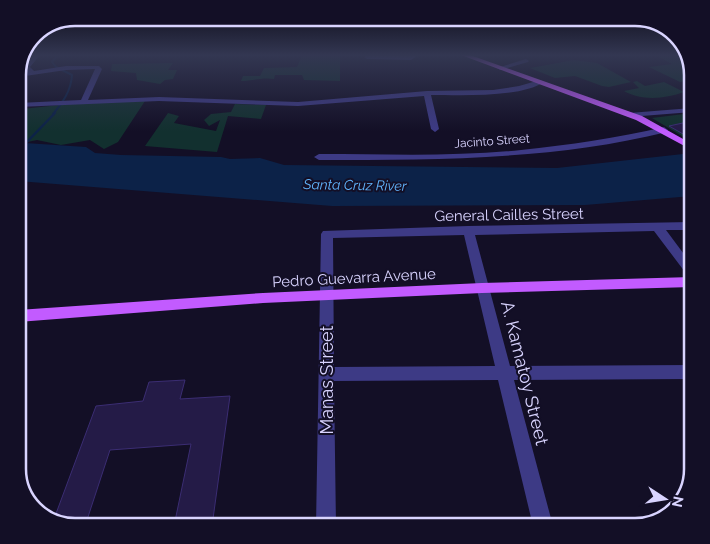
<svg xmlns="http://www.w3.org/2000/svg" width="710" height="544" font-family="Raleway,sans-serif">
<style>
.green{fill:#12302f}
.water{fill:#0c2248}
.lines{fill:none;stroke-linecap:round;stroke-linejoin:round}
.stream-far1{stroke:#0c2248;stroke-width:2}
.stream{stroke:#0c2248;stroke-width:2.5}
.building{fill:#241b47;stroke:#3b2d73}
.minor{fill:#3d3a85;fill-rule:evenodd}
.major{fill:#c25bff;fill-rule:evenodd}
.labels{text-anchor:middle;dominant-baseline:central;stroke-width:4;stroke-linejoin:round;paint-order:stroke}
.far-street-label{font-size:12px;fill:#d9d4ff;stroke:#130f26}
.far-water-label{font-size:14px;font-style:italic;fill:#62b6ff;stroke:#130f26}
.street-label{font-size:15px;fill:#d9d4ff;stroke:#130f26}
.near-street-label{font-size:18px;fill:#d9d4ff;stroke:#130f26}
.rim{fill:none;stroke:#d9d4ff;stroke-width:2.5}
</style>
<rect width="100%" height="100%" fill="#130f26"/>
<g class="green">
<path d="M302,55H340V81L304,80L302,75H275L274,79C262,77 253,81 241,81L243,76H260L264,68L297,67Z"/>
<polygon points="681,55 683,56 692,75 692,80 680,82 649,67 672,64 657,56"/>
<polygon points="574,60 597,63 631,82 609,87 602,86 575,76 555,78 530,68"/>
<polygon points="173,63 168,70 177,70 173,79 165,80 160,84 137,80 136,73 111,71 112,64"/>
<path d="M637,81L645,86L664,82L684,92C665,99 641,101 624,91L639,88L633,82Z"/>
<polygon points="145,101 118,142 104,149 90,140 61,145 37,140 18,144 18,114 22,109 69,104"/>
<polygon points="235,104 266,105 261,119 228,116 217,152 145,146 168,113 179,116 174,123 216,131 220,120 209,126 204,120 211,114 231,112"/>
<polygon points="692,113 692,142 652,118"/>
</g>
<polygon class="water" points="25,143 86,147 95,153 121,155 221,157 230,159 260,158 284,165 557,168 692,153 692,196 585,205 332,206 18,181 18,145"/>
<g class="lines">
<path class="stream-far1" d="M53,114C63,102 71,91 72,75L56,67L52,62L58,55"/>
<polyline class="stream" points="23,146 55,113"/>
</g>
<g class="building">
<polygon points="692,121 692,139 669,126"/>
<polygon points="185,380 180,399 230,396 212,526 174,526 191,444 110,450 85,526 75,526 54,519 96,406 143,401 149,382"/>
</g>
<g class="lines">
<g class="minor">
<path d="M34,55H40L30,67L34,71L66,66H99L102,69L88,100L159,97L298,102L427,91L493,90L519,86L540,80L544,82C520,98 460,95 431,95L439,129L435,132L431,129L424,96L298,106L159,101L18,107V103L81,100L95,69L66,70L18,77V73L27,72L23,67Z"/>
<polygon points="409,55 417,56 411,60 367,59 364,57 367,55"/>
<polygon points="526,59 529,61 528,62 500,70 497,68"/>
<polygon points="692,108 692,112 629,117 625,115 629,113"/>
<path d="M664,127L668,130L667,132C553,160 436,160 319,160L314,157L319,154C386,154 454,157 521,150C569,145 617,138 664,127Z"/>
<path d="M692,222V230H666L692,265V278L688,276L654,231L475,235L510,366L692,365V379L514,380L553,526H533L498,380L334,381L336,526H316L321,234L323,231L468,226ZM464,235L495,366L334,367L333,238Z"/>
</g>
<g class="major">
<polygon points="461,55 470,55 642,116 692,144 692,150 636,120"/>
<polygon points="692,277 692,287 482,293 263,303 18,322 18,310 263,293 482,283"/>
</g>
</g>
<linearGradient id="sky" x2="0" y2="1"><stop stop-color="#0a0815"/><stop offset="0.42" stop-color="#333752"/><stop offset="1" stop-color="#333752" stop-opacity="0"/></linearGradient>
<rect width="710" height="131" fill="url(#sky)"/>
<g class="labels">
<g class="far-street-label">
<text transform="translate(492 141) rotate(-4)">Jacinto Street</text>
</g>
<g class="far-water-label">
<text transform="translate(355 185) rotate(1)">Santa Cruz River</text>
</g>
<g class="street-label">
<text transform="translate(509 215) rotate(-1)">General Cailles Street</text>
<text transform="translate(354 278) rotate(-3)">Pedro Guevarra Avenue</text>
</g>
<g class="near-street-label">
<text transform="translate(525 373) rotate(76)">A. Kamatoy Street</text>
<text transform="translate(326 380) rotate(-90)">Manas Street</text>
</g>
</g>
<path d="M0 0H710V544H0ZM75 26H635A49 49 0 0 1 684 75V469A49 49 0 0 1 635 518H75A49 49 0 0 1 26 469V75A49 49 0 0 1 75 26Z" fill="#130f26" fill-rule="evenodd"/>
<path class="rim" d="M75 26H635A49 49 0 0 1 684 75V469A49 49 0 0 1 635 518H75A49 49 0 0 1 26 469V75A49 49 0 0 1 75 26Z"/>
<g transform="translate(665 499) rotate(102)" stroke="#130f26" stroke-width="4" paint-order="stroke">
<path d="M0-4L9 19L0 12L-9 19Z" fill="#d9d4ff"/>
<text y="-8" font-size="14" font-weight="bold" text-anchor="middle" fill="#d9d4ff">N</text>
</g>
</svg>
